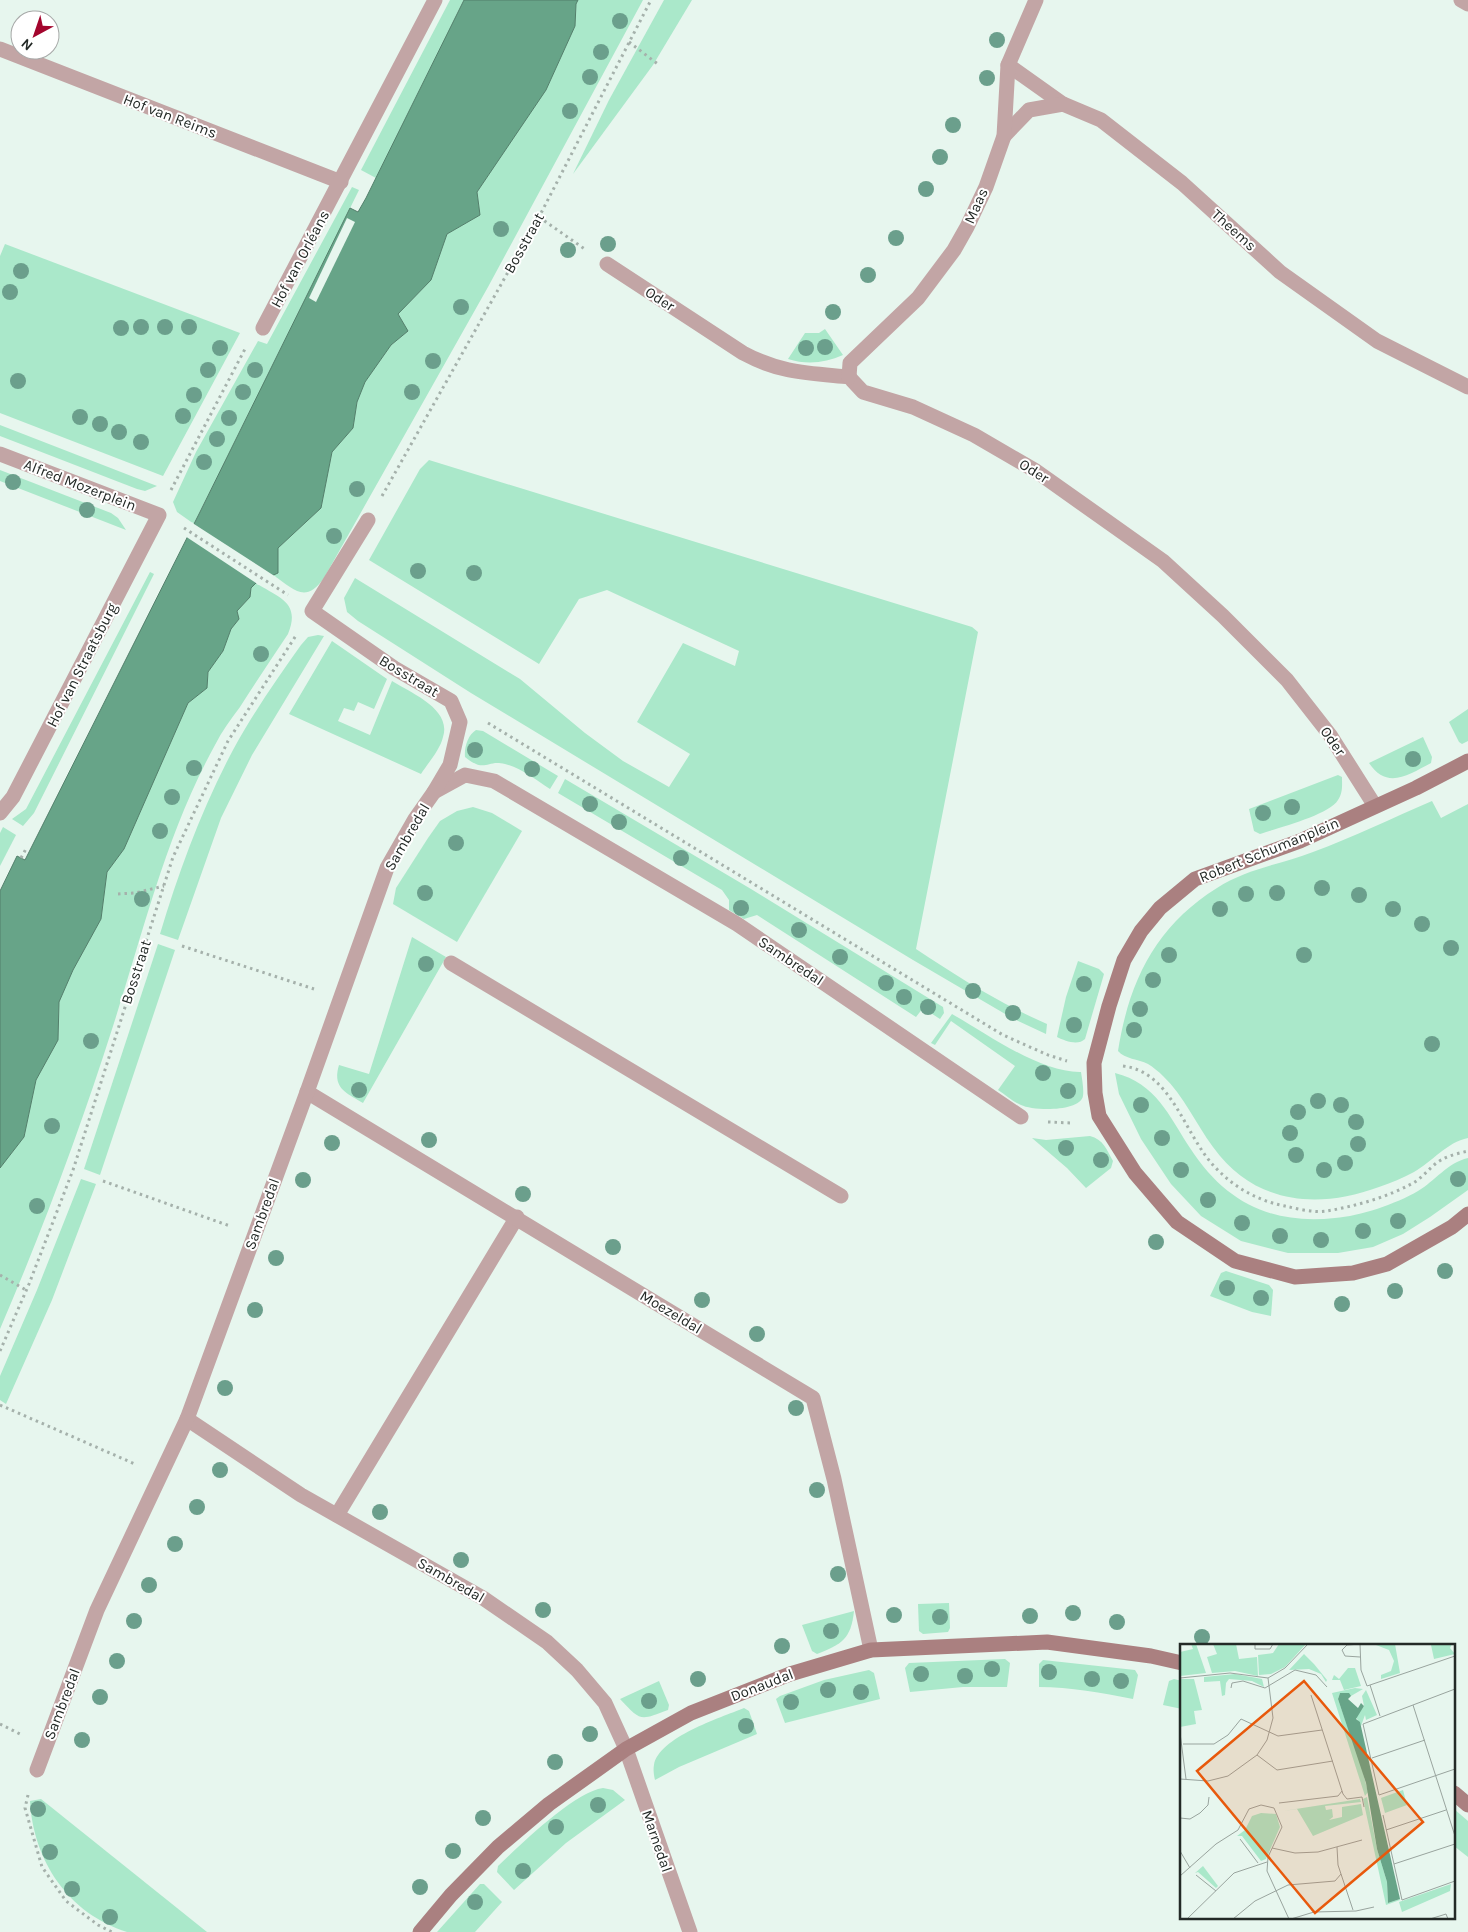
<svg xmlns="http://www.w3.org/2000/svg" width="1468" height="1932" font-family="Karla,sans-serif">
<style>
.green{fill:#aae8ca}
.water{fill:#67a488;stroke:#537f6b}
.pier{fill:#e7f6ee}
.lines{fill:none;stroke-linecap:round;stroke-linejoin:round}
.path{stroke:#a5b1ab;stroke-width:3;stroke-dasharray:2.5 4;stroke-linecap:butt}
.lane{stroke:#c2a5a5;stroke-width:15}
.street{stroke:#c2a5a5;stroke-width:15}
.secondary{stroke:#aa8080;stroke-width:15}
.tree{fill:#6b9f8c}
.labels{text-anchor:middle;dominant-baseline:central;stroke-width:4;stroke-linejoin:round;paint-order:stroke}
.street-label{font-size:15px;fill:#232926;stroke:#fff}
.inset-road{fill:none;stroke:#99a49e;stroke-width:1}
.view{fill:#e8590c;fill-opacity:0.15;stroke:#e8590c;stroke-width:2.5}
.inset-edge{fill:none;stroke:#232926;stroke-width:2.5}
</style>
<rect width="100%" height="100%" fill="#e7f6ee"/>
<g class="green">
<polygon points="450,0 464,0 376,178 361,170"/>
<path d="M578,0H643L488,287L324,578C305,604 295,590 273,575L278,573V548L321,508L332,452L353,428L357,402L365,382L391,345L408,331L398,314L431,280L447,234L480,215L477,192L546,90L575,26L576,3Z"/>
<polygon points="664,0 692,0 653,65 573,174 609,100"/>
<polygon points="352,187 359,190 194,524 177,512 173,502 196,452 258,341 267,344"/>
<polygon points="5,244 240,333 163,476 0,413 0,256"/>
<path d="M825,329L843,355C825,363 807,365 788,359L805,333H819Z"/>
<polygon points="0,425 157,486 145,491 137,489 0,436"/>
<path d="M429,460L972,627L978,632L916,949C958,977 1001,1004 1047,1024L1046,1034L1012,1018L913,960L471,693L358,621L347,612L344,598L355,578L520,679L585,733L623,761L669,787L690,754L637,722L683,643L735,666L739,651L607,590L579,599L539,664L369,560L420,469Z"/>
<polygon points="0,470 111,513 118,518 126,530 0,481"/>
<polygon points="150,572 154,574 34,813 23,826 12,819 26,809"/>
<path d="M256,583C279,598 301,602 288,634C272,658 256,682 240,707C231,719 222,731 215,745C167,832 144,929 114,1023C81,1127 43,1229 0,1329V1168L24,1137L36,1080L58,1040L59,1002L73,970L101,919L107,872L124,849L188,703L207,688L208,672L223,651L231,629L239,619L237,611L250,597L251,588Z"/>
<path d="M318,635L324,636L252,755L221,818L178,940L160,934C179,871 202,808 233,750C253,713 277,679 301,645L308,637Z"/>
<path d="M332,641L387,679L374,709L358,702L354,711L344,708L338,721L370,735L392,681C411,693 452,709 443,737C440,750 428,763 421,774L289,714Z"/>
<polygon points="1468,709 1468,741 1462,744 1459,742 1449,722"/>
<path d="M476,730L483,731L558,776L550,789C536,780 521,768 505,764C486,759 486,774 465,757C464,747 468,735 476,730Z"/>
<path d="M1423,737L1432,757L1431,763C1408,775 1387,790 1369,763Z"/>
<path d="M1338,775L1342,777C1342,785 1343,793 1338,800C1329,815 1278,828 1260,834L1254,831L1249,809Z"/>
<polygon points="565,779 751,889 943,1007 944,1013 940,1019 923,1008 916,1017 757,915 744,919 729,910 729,900 722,890 558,793"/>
<path d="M1432,801L1441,818L1468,804V1138C1447,1142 1432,1162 1414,1172C1403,1178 1391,1183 1379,1187C1317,1210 1254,1204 1213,1147C1196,1124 1184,1096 1163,1076C1159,1072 1153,1067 1148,1064C1138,1059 1125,1059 1118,1051C1129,981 1156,926 1217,888C1246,869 1282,864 1313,852C1354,837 1392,818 1432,801Z"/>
<polygon points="473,807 492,813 522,831 457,942 393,904 396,888 428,838 440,821 457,811"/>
<polygon points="3,827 16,835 0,866 0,833"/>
<path d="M412,937L446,957L363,1103C346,1093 332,1088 339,1065L369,1074Z"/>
<polygon points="158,944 175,950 100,1175 84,1169"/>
<path d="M1078,961L1099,969L1104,974L1085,1039C1078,1046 1065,1041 1057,1037L1066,997Z"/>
<path d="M952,1014C987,1034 1041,1073 1081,1072C1082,1079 1084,1089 1083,1096C1080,1112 1033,1111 1021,1105C1013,1102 1006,1095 998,1090L1015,1066L951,1021L935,1045L931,1043Z"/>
<path d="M1115,1073C1156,1083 1169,1116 1190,1148C1225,1202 1271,1225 1335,1218C1360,1216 1396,1204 1418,1191C1435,1181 1447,1163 1468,1158V1190L1430,1217L1403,1234L1373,1247L1338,1253H1288L1241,1241L1201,1216L1171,1184L1141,1139L1119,1094Z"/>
<path d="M1090,1136C1103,1139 1107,1150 1113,1161L1111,1168L1086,1188L1067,1168L1032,1138L1046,1140Z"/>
<polygon points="81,1179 96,1184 52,1300 6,1404 0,1400 0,1376 37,1290"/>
<polygon points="1226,1271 1269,1285 1273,1290 1271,1316 1252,1312 1210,1296 1221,1273"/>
<polygon points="949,1603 950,1628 948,1632 923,1634 919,1631 918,1604"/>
<path d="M854,1611C851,1639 842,1644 817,1654L812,1651L802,1625Z"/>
<polygon points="1005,1659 1010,1663 1007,1687 963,1687 910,1692 905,1668 909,1663"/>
<path d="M1043,1660L1135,1670L1138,1675L1133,1699C1102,1693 1070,1687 1039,1687V1664Z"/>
<polygon points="869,1670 874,1673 880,1699 785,1723 776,1699 780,1696 824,1680"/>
<polygon points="1174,1679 1182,1681 1182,1709 1163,1705 1169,1681"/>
<path d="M659,1681L669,1705L668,1710C639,1721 641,1721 620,1699Z"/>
<path d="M744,1708L749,1711L757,1734L679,1767L655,1780C654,1776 653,1769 654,1765C659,1737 720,1718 744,1708Z"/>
<path d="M603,1788L613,1790L625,1800L566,1843L514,1890L497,1872L498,1866C520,1845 574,1792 603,1788Z"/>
<path d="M41,1799L207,1932H127C69,1914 33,1861 30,1801Z"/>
<polygon points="1454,1809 1468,1821 1468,1857 1454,1846"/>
<polygon points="480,1884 484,1884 502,1902 475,1932 437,1932"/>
</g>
<polygon class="water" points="464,0 578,0 576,4 575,26 546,90 477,192 480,215 447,234 431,280 398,314 408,331 391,345 365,382 357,402 353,428 332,452 321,508 278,548 278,573 256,583 251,588 250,597 237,611 239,619 231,629 223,651 208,672 207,688 188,703 124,849 107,872 101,919 73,970 59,1002 58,1040 36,1080 24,1137 0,1168 0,891 17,856 25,860 200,512 350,208 358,212 366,198"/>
<g class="pier">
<polygon points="347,218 355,222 316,302 309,298"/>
<polygon points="192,522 194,524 276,577 258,585 256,583 185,536"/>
</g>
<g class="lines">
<g class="path">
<polyline points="629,42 659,65"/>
<polyline points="539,217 586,250"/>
<polyline points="171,490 245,349"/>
<polyline points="382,496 539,217 651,0"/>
<polyline points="184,528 288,595"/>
<polyline points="488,723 1003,1035 1048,1055 1067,1061"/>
<polyline points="21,858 27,847"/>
<polyline points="118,894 135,893 164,886"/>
<polyline points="182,946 314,989"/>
<path d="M1123,1066C1172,1072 1184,1134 1214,1166C1233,1187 1258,1201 1285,1206C1298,1209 1314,1213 1327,1211C1356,1206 1388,1197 1413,1183C1424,1177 1432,1164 1443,1159C1450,1155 1460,1153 1468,1151"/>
<polyline points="1048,1122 1072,1123"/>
<polyline points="103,1181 230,1226"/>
<polyline points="0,1275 26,1290"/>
<polyline points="0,1351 29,1284 73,1170 173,857 228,741 297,634"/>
<polyline points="0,1405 135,1464"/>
<polyline points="0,1724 20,1734"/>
<polyline points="28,1795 25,1808 42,1867 66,1901 98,1925 112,1932"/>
</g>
<g class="lane">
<polyline points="451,963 841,1196"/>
<polyline points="337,1515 517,1217"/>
</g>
<g class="street">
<polyline points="1461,0 1468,4"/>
<polyline points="0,49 341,182"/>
<polyline points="1008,65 1063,104"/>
<polyline points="1004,136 1029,110 1063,104 1101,120 1182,183 1280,272 1377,341 1468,387"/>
<path d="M607,264L743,353C780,373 808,373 849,377L863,392L913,407L974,435L1036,471L1163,561L1223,616L1287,680L1330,735L1375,806"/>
<polyline points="263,328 435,0"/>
<polyline points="849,377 850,363 918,298 954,250 967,227 986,187 1004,136 1008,65 1036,0"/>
<polyline points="0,454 159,515 13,797 0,813"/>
<polyline points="434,792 465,775 494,781 737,924 1021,1117"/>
<polyline points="307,1092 813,1398 834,1479 871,1650"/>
<polyline points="187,1419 301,1495 483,1598 547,1642 577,1670 605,1703 626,1749 690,1932"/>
<polyline points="37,1770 97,1610 187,1419 307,1092 387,868 415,819 434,792 450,765 460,722 451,701 394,668 312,611 368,520"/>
</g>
<g class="secondary">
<polyline points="1468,761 1416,788 1300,841 1195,879 1160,908 1141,931 1124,960 1109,1006 1094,1063 1095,1093 1099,1116 1135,1173 1177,1222 1235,1261 1295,1277 1353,1273 1387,1264 1452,1227 1468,1214"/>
<polyline points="1454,1793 1468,1805"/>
<polyline points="420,1932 451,1895 498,1847 549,1804 626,1749 691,1713 790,1674 871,1650 1047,1642 1151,1656 1182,1663"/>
</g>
</g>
<g class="tree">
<circle cx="620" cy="21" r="8"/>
<circle cx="997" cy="40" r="8"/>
<circle cx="601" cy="52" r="8"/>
<circle cx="590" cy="77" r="8"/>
<circle cx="987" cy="78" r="8"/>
<circle cx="570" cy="111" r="8"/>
<circle cx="953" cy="125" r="8"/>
<circle cx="940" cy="157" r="8"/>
<circle cx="926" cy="189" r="8"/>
<circle cx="501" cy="229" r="8"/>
<circle cx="896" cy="238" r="8"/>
<circle cx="608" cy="244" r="8"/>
<circle cx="568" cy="250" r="8"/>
<circle cx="21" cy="271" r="8"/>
<circle cx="868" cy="275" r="8"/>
<circle cx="10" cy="292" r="8"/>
<circle cx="461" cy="307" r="8"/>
<circle cx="833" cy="312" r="8"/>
<circle cx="141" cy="327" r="8"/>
<circle cx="165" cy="327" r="8"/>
<circle cx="189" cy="327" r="8"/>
<circle cx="121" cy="328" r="8"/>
<circle cx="825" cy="347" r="8"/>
<circle cx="220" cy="348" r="8"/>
<circle cx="806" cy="348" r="8"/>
<circle cx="433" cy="361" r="8"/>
<circle cx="208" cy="370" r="8"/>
<circle cx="255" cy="370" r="8"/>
<circle cx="18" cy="381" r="8"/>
<circle cx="243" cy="392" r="8"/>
<circle cx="412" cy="392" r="8"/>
<circle cx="194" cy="395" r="8"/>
<circle cx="183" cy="416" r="8"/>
<circle cx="80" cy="417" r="8"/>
<circle cx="229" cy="418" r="8"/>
<circle cx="100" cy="424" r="8"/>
<circle cx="119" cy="432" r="8"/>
<circle cx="217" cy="439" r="8"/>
<circle cx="141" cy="442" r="8"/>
<circle cx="204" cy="462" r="8"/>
<circle cx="13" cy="482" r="8"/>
<circle cx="357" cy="489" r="8"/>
<circle cx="87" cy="510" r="8"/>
<circle cx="334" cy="536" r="8"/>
<circle cx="418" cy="571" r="8"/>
<circle cx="474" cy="573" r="8"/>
<circle cx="261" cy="654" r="8"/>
<circle cx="475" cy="750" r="8"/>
<circle cx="1413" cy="759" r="8"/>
<circle cx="194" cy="768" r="8"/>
<circle cx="532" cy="769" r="8"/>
<circle cx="172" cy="797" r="8"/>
<circle cx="590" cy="804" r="8"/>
<circle cx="1292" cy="807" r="8"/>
<circle cx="1263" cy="813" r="8"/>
<circle cx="619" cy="822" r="8"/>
<circle cx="160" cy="831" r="8"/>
<circle cx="456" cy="843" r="8"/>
<circle cx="681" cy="858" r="8"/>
<circle cx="1322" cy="888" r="8"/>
<circle cx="425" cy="893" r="8"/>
<circle cx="1277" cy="893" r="8"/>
<circle cx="1246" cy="894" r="8"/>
<circle cx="1359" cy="895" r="8"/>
<circle cx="142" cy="899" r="8"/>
<circle cx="741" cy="908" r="8"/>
<circle cx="1220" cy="909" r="8"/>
<circle cx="1393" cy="909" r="8"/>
<circle cx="1422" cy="924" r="8"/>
<circle cx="799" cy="930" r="8"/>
<circle cx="1451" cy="948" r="8"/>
<circle cx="1169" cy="955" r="8"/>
<circle cx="1304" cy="955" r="8"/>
<circle cx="840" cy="957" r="8"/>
<circle cx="426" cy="964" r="8"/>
<circle cx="1153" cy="980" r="8"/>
<circle cx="886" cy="983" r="8"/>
<circle cx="1084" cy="984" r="8"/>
<circle cx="973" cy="991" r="8"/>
<circle cx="904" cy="997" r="8"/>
<circle cx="928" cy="1007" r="8"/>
<circle cx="1140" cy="1009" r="8"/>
<circle cx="1013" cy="1013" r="8"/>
<circle cx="1074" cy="1025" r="8"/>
<circle cx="1134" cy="1030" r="8"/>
<circle cx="91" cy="1041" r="8"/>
<circle cx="1432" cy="1044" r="8"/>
<circle cx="1043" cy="1073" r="8"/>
<circle cx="359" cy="1090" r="8"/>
<circle cx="1068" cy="1091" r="8"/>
<circle cx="1318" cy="1101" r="8"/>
<circle cx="1141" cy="1105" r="8"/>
<circle cx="1341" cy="1105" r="8"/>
<circle cx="1298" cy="1112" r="8"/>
<circle cx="1356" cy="1122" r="8"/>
<circle cx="52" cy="1126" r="8"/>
<circle cx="1290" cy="1133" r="8"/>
<circle cx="1162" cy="1138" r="8"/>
<circle cx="429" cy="1140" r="8"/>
<circle cx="332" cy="1143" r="8"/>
<circle cx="1358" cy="1144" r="8"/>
<circle cx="1066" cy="1148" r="8"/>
<circle cx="1296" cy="1155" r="8"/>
<circle cx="1101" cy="1160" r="8"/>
<circle cx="1345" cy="1163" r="8"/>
<circle cx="1181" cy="1170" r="8"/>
<circle cx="1324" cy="1170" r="8"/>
<circle cx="1458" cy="1179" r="8"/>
<circle cx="303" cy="1180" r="8"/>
<circle cx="523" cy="1194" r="8"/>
<circle cx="1208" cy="1200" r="8"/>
<circle cx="37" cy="1206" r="8"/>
<circle cx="1398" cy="1221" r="8"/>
<circle cx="1242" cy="1223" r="8"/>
<circle cx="1363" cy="1231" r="8"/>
<circle cx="1280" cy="1236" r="8"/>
<circle cx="1321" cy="1240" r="8"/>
<circle cx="1156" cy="1242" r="8"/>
<circle cx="613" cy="1247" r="8"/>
<circle cx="276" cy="1258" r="8"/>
<circle cx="1445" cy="1271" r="8"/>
<circle cx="1227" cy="1288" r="8"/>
<circle cx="1395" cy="1291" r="8"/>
<circle cx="1261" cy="1298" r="8"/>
<circle cx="702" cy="1300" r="8"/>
<circle cx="1342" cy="1304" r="8"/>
<circle cx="255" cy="1310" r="8"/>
<circle cx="757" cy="1334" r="8"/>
<circle cx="225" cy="1388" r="8"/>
<circle cx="796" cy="1408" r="8"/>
<circle cx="220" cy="1470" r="8"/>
<circle cx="817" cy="1490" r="8"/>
<circle cx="197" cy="1507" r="8"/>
<circle cx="380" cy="1512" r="8"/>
<circle cx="175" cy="1544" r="8"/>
<circle cx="461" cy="1560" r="8"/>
<circle cx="838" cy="1574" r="8"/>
<circle cx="149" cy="1585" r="8"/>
<circle cx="543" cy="1610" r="8"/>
<circle cx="1073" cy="1613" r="8"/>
<circle cx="894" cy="1615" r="8"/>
<circle cx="1030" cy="1616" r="8"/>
<circle cx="940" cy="1617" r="8"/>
<circle cx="134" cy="1621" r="8"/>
<circle cx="1117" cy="1622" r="8"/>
<circle cx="831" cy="1631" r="8"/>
<circle cx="1202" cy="1637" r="8"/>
<circle cx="782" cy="1646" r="8"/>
<circle cx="117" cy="1661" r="8"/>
<circle cx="992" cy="1669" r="8"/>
<circle cx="1049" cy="1672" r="8"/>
<circle cx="921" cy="1674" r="8"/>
<circle cx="965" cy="1676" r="8"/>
<circle cx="698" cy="1679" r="8"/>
<circle cx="1092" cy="1679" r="8"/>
<circle cx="1121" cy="1681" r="8"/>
<circle cx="828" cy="1690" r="8"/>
<circle cx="861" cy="1692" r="8"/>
<circle cx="100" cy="1697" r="8"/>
<circle cx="649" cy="1701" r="8"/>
<circle cx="791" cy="1702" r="8"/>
<circle cx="746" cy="1726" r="8"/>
<circle cx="590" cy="1734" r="8"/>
<circle cx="82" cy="1740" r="8"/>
<circle cx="555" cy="1762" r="8"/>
<circle cx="598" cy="1805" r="8"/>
<circle cx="38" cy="1809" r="8"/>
<circle cx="483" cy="1818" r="8"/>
<circle cx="556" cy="1827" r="8"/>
<circle cx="453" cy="1851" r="8"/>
<circle cx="50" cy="1852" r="8"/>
<circle cx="523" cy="1871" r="8"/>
<circle cx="420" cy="1887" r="8"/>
<circle cx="72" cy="1889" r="8"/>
<circle cx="475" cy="1902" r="8"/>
<circle cx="110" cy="1917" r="8"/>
</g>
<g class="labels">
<g class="street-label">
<text transform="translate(170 116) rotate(21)">Hof van Reims</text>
<text transform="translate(976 206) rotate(-66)">Maas</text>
<text transform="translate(1234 230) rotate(42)">Theems</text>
<text transform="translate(524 243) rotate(-61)">Bosstraat</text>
<text transform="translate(300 259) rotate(-62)">Hof van Orléans</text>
<text transform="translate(660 299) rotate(33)">Oder</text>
<text transform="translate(1034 471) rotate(32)">Oder</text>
<text transform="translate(80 485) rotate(21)">Alfred Mozerplein</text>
<text transform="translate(82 665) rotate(-63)">Hof van Straatsburg</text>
<text transform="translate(409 676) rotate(31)">Bosstraat</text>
<text transform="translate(1333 741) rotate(55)">Oder</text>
<text transform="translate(407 837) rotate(-60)">Sambredal</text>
<text transform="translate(1269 850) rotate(-22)">Robert Schumanplein</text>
<text transform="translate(791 961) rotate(34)">Sambredal</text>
<text transform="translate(136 972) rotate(-72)">Bosstraat</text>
<text transform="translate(262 1214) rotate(-70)">Sambredal</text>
<text transform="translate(671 1312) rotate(31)">Moezeldal</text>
<text transform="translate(451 1580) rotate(30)">Sambredal</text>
<text transform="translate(762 1685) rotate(-21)">Donaudal</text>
<text transform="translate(62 1704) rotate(-69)">Sambredal</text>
<text transform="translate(657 1841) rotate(71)">Marnedal</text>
</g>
</g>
<g transform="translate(1180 1644)">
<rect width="275" height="275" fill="#e7f6ee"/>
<path d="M11,0H16L26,29L0,32V8L13,5ZM33,0H56L59,15L77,13L78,32L55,27L32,29L27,13L37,10ZM99,0H126L105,23L91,30L79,31L78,11L93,9ZM215,0L220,29L201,35V31L211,27L214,17L209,6L196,1ZM272,0L270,4L275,10L254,15L251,1ZM124,10L134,20L147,36L146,38L141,30L129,25L109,26ZM168,24H175L181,42L164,46L160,36H152L154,31L159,35ZM55,30L82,35L84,43L72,37L49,35L46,39L45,51L42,52L40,37L24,38V33ZM0,35H14L22,66L14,67L16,80L0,83ZM175,44L183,45L171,52L160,49L158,55L181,121L188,148L185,152L152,49ZM186,46L197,71L186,76L185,71L181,82L176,73L184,62L182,52ZM223,146L227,161L205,169L201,154ZM187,153L197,205L207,238L208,259L220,255L213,222L220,256L206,261L183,155ZM180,155L181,158L145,162L146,166L152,165L153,173L149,176L162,173V163L181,160L183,171L133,192L117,165L103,167ZM81,169L96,170L100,183L86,215L81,217L62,192H57L65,186L72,172ZM23,222L38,242L36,244L18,228L15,229ZM271,240L270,247L222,268L219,258Z" fill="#aae8ca"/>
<path d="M160,49H169L171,52L168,55L178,64L181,59L184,62L176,75L180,78L220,255L208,259L207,238L197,205L186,139L158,55Z" fill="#67a488"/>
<path class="inset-road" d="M75,0V5H90L93,0M180,0L181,26L187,42L190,41M180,13L165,12L162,6L167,1L181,0M0,34L50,29L88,34L105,24L128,0M190,41L275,12M190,41L200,72M51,44L52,39L63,37L85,44L115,26L136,31L147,43M275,45L183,80L199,151L275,125M131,51L163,150L167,155L182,153L184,163M233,61L275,192M0,89L6,135M3,100H34L48,91L61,75L98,92L142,86M77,111L97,126L153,117M192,114L245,96M0,135L28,137L48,132L77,111L87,96L93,74L88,34M99,159L158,152L162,147M203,171L222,256L275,237M0,174L10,175L20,169L28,161L29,153M206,186L266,166M60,195L78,219M157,203L158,221L173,266M92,204L115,209L138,208L182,196M0,207L10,224M214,220L275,200M16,231L36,247M0,232L36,200L58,186L69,165L81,161L94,164L102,183L88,213L87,227L109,275M7,275L54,229L87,218M53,275L75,257L108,241L155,237L161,230M111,275L134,268L176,267L194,263M250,275L266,270L268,275"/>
<path class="view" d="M124,37L243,178L135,269L17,127Z"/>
<rect width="275" height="275" class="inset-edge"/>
</g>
<g transform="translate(35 35) rotate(220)"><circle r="24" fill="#ffffff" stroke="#a7a9a8"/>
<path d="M0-4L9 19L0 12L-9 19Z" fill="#a3052d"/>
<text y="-8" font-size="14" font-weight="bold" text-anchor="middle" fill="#232926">N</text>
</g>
</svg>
